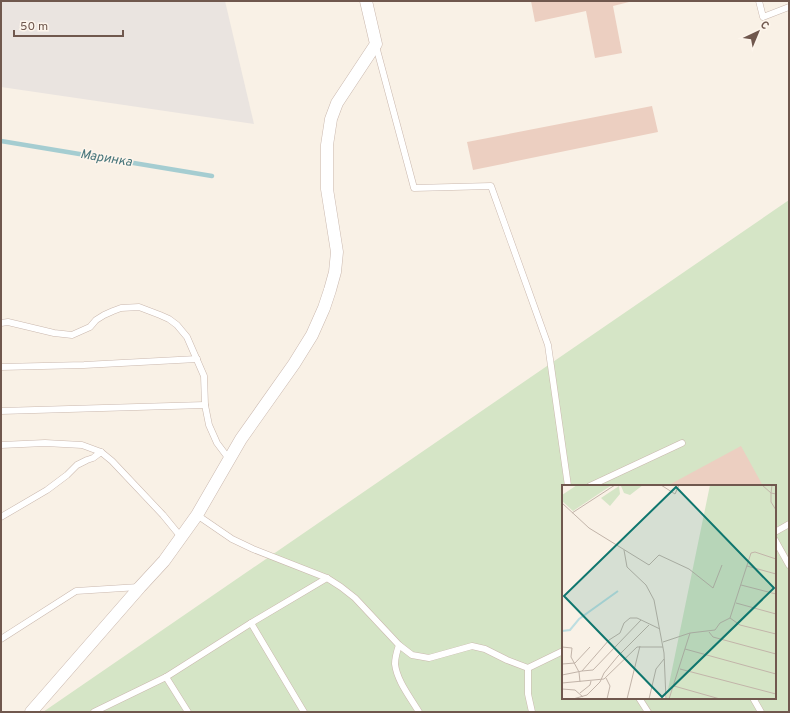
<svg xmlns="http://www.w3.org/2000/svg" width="790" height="713" font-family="Overpass,sans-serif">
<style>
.industrial{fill:#eae4e0}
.green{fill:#d5e5c6;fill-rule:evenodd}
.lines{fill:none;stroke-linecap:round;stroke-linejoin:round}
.stream{stroke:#a5cdd1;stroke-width:4.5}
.building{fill:#eccfc1}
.lane-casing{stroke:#cab8ae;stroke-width:7}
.street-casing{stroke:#cab8ae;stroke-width:13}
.lane{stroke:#fff;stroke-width:6}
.street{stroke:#fff;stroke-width:12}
.labels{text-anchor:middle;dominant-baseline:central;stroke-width:3;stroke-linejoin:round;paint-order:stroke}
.water-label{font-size:13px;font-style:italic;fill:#47757a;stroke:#fdf5ec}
.inset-river{fill:none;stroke:#bddee1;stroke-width:2}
.inset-road{fill:none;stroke:#c2b4a9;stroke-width:1}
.view{fill:#0f766e;fill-opacity:0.15;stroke:#0f766e;stroke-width:2}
.inset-edge{fill:none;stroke:#70584e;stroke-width:2}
</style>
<rect width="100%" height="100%" fill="#f9f1e6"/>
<polygon class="industrial" points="1,1 225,1 254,124 1,87"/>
<path class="green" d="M789,200V712H43ZM563,486H775V698H563Z"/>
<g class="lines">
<polyline class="stream" points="1,141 212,176"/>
</g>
<g class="building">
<polygon points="531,1 633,1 613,6 622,53 595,58 586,11 535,22"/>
<polygon points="652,106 658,132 473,170 467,142"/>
<polygon points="741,446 763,486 667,486"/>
</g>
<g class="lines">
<g class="lane-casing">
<g id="lane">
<polyline points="759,1 763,17 789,7"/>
<polyline points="376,46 414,188 491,186 548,345 568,486"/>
<polyline points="1,323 8,322 54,333 72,335 90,327 96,320 104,315 113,311 121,308 139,307 160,315 169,319 177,325 187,337 204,376 205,405 209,425 217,443 229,459"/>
<polyline points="1,367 84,365 197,359"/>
<polyline points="1,411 205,405"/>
<polyline points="1,445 45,443 82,445 101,452 112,461 163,515 181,537"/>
<polyline points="590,486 682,443"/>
<polyline points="197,515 232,539 253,549 327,578 341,587 355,598 399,645 412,655 429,658 472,646 485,649 507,660 528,668 563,651"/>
<polyline points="1,517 47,490 67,475 77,465 87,460 93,458 101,452"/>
<polyline points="775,532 789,524"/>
<polyline points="775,540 789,565"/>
<polyline points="251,623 304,712"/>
<polyline points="1,639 76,591 139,587"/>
<path d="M399,645C397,651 395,657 395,664C397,681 410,697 419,712"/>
<polyline points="528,668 528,694 532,712"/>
<polyline points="166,677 188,712"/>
<polyline points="639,698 648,712"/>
<polyline points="753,698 761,712"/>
<polyline points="94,712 166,677 251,623 327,578"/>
</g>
</g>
<g class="street-casing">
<polyline id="street" points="31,712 140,587 164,561 197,515 241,439 294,364 312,335 324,308 330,290 335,272 337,252 327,189 327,145 331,119 337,103 376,44 366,1"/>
</g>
<use href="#lane" class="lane"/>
<use href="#street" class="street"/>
</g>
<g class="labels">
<g class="water-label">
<text transform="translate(106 159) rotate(9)">Маринка</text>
</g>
</g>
<g transform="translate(562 485)">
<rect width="214" height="214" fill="#f9f1e6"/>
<path d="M15,0H50L11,26L0,16V10ZM81,0L68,10L62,8L59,1ZM148,0H214V214H104ZM57,1L58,9L48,21L39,13Z" fill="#d5e5c6"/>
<path class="inset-river" d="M0,146L8,145L17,134L56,106"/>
<path class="inset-road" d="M99,0L113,9L117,0M200,0L209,8V17L214,25M210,0L209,8L214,9M0,18L27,43L87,80L97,70L127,84L151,103L160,80M10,28L53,0M62,65L65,82L84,100L92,115L102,168L104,214M185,81L214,89M179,100L214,109M174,118L214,129M168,133L178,140L214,149M147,147L151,152L214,169M101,157L128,148L153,145L158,138L168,133L189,68L193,67L214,74M0,162L10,163L9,172L17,187L18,197M123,164L214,189M0,179L13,178L28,162M118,184L214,209M20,186L31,185L79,135M0,190L20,186L47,155L58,148L62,138L68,133H75L98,144M44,193L48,201L45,214M0,198L42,194L75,162H101M112,201L158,214M0,204L13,205L21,212M18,208L28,200L29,196M11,214L25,210L38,197L42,188L56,171L87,140M65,214L78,161M87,214L94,184L102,174M107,214L128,148"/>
<path class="view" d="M114,2L212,103L100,212L2,111Z"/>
<rect width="214" height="214" class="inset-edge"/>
</g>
<rect width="790" height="713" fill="none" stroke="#70584e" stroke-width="4"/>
<g transform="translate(758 32) rotate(44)" stroke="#fdf5ec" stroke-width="3" paint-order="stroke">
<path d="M0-3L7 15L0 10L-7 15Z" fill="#70584e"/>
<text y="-6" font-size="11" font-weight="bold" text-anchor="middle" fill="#70584e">С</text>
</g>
<path d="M14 30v6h109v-6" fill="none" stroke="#70584e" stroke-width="2"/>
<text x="20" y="30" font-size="12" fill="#70584e" stroke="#fdf5ec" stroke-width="3" paint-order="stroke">50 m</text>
</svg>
